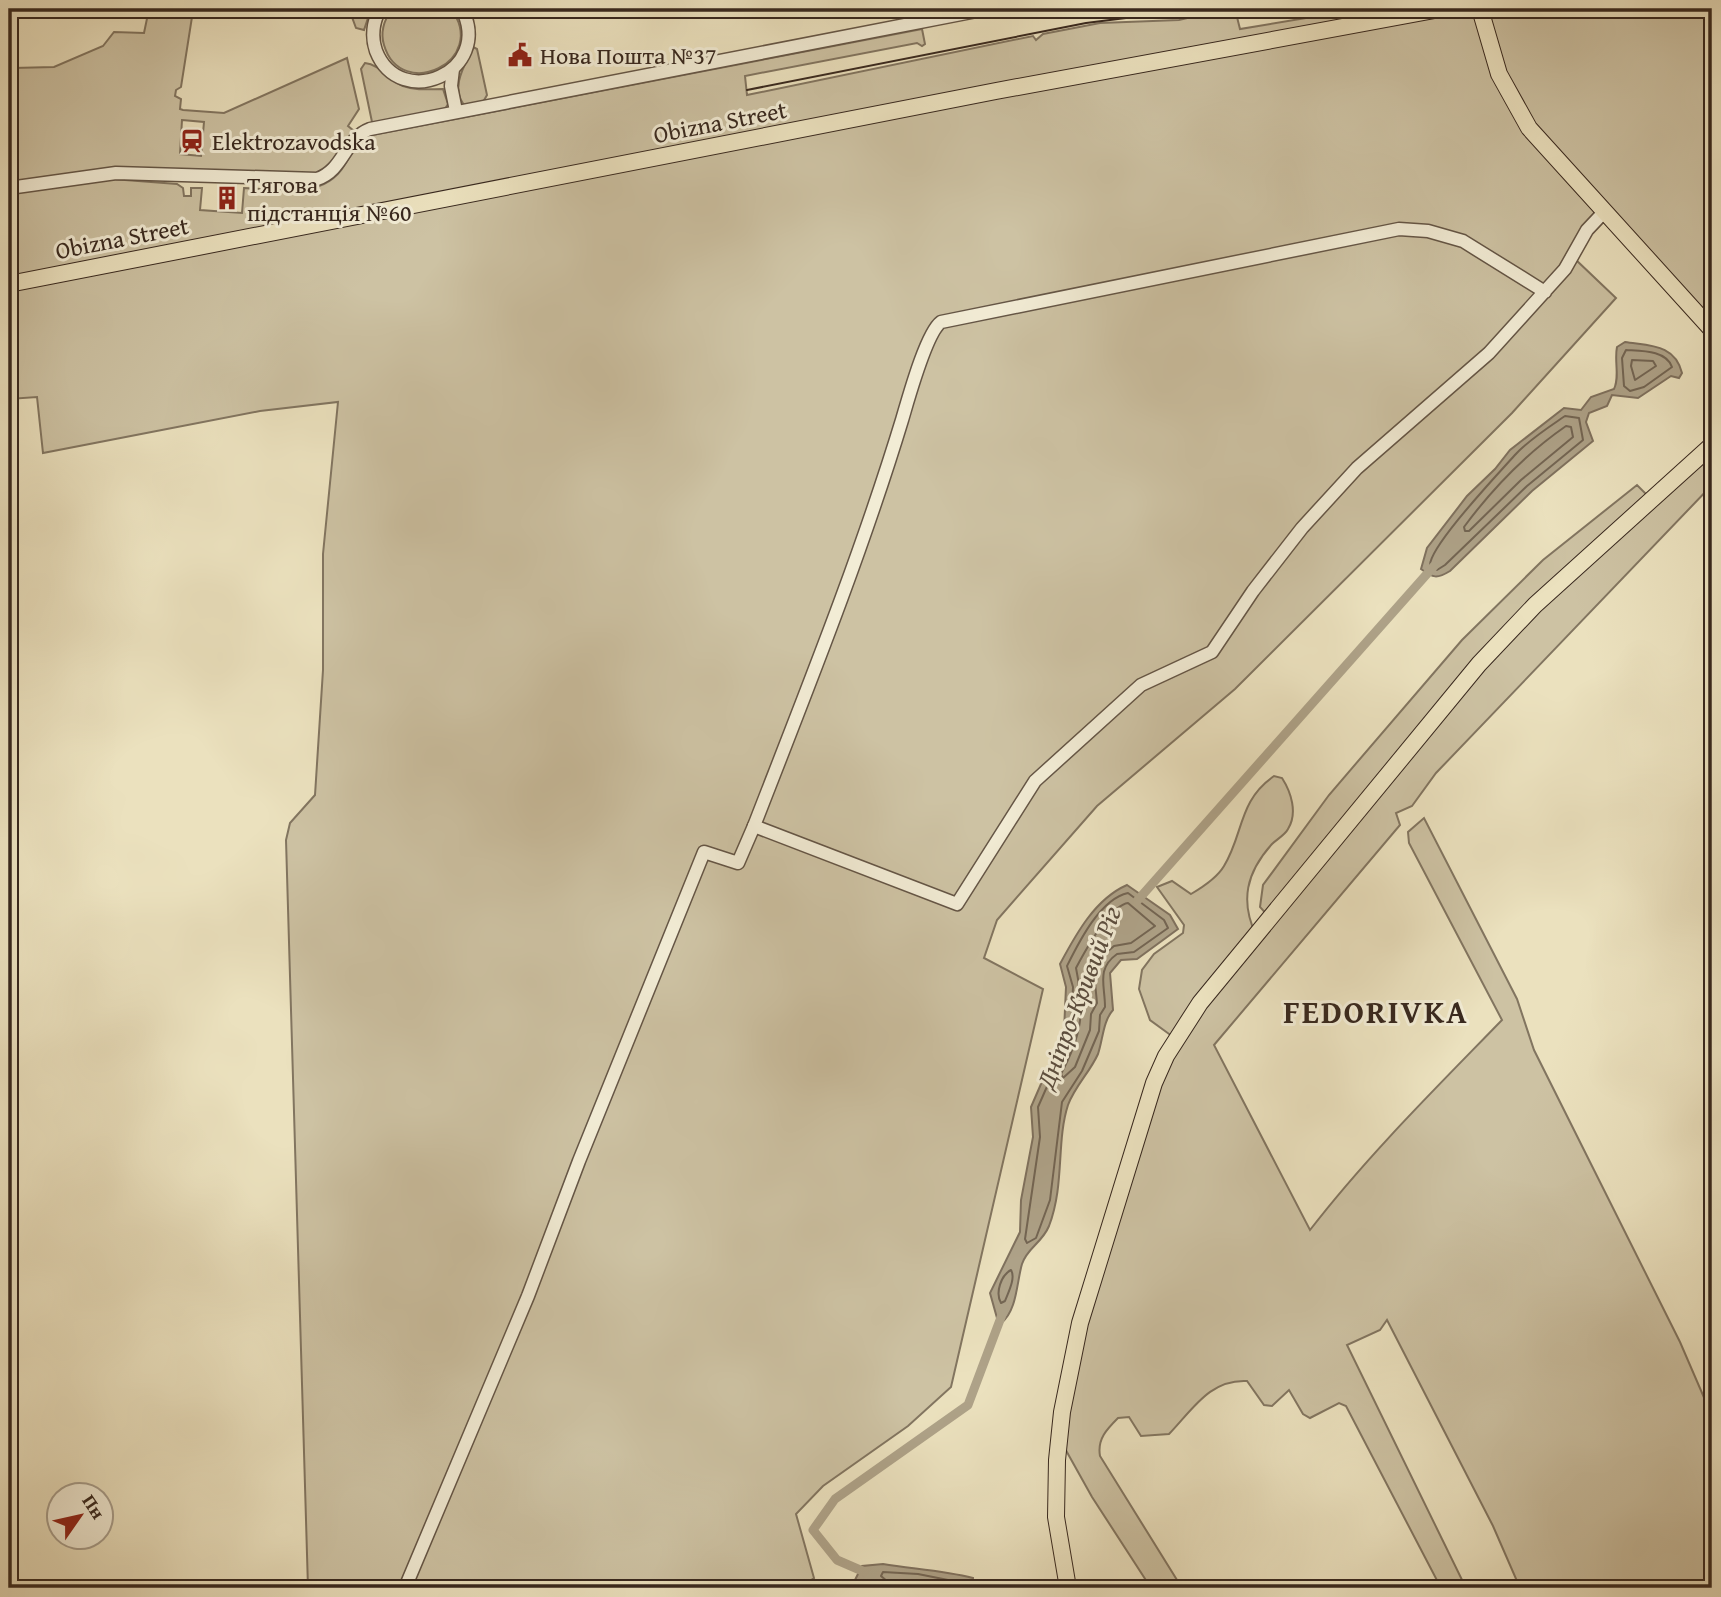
<svg xmlns="http://www.w3.org/2000/svg" width="1721" height="1597" font-family="'Gentium Book Plus',serif">
<style>
.green{fill:#cdc2a3;stroke:#827560;stroke-width:2;fill-rule:evenodd}
.water{fill:#aea288;stroke:#7f715e;stroke-width:2}
.lines{fill:none;stroke-linecap:round;stroke-linejoin:round}
.shore{stroke:#736553;stroke-width:2}
.canal{stroke:#aea288;stroke-width:9}
.minor-casing{stroke:#655646;stroke-width:15}
.major-casing{stroke:#38281e;stroke-width:18}
.minor{stroke:#f2ecd5;stroke-width:12}
.major{stroke:#ebe1be;stroke-width:16}
.tram{stroke:#38281e;stroke-width:2}
.labels{text-anchor:middle;dominant-baseline:central;stroke-width:6;stroke-linejoin:round;paint-order:stroke}
.poi-label{font-size:24px;fill:#38281e;stroke:#f2ecd5;text-anchor:start}
.street-label{font-size:24px;fill:#38281e;stroke:#f2ecd5}
.water-label{font-size:26px;font-style:italic;fill:#5b4d3e;stroke:#f2ecd5}
.district-label{font-size:32px;font-weight:bold;letter-spacing:2px;fill:#38281e;stroke:#f2ecd5}
</style>
<rect width="100%" height="100%" fill="#ebe1be"/>
<filter id="stains"><feTurbulence type="fractalNoise" baseFrequency=".00286" numOctaves="4"/><feColorMatrix values="0 0 0 0 .2 0 0 0 0 .09 0 0 0 0 .02 0 0 0 .5 -.17"/></filter>
<radialGradient id="worn" r=".72"><stop offset=".6" stop-color="#630" stop-opacity="0"/><stop offset="1" stop-color="#630" stop-opacity=".3"/></radialGradient>
<g class="green">
<path d="M149,9H180L192,17L181,87L176,90L175,96L181,99L180,109L183,110L224,113L347,58L359,109L348,126L354,131L331,166L313,175L154,169L9,182V54L13,58V68L54,67L103,46L114,32L144,33ZM182,120L204,122L201,156L180,154Z"/>
<polygon points="349,9 371,9 364,30 356,28"/>
<path d="M392,9H451C490,61 401,103 384,45C380,32 384,20 392,9Z"/>
<path d="M1225,9H1235L1240,29L1360,9H1712V330L1604,212L1574,258L1616,298L1512,413L1235,689L1097,806L997,920L984,958L1043,989L951,1387L908,1426L823,1486L796,1514L814,1578L806,1584L809,1588H308L286,840L290,823L315,795L323,670V554L338,402L260,411L43,453L37,397L9,399V196L17,190L112,179L177,184L183,188L184,196H191V188H202L200,210L242,213L244,188C278,189 323,200 344,166C353,152 356,141 372,135L922,29L925,44L922,46L917,43L745,76L747,95L1033,36L1036,40L1043,34L1100,23L1179,20Z"/>
<path d="M473,47L477,49L487,95L483,102L464,105C450,87 465,65 473,47Z"/>
<path d="M365,63C380,64 389,81 403,86C417,91 430,89 443,89L448,104L445,109L379,125L372,122L361,69Z"/>
<path d="M1712,458V485L1436,773L1412,806L1396,813L1400,825L1214,1045L1310,1230C1368,1155 1436,1088 1502,1020L1409,843L1408,832L1424,818L1517,999L1534,1050L1680,1342L1712,1416V1588H1520L1493,1526L1387,1320L1380,1330L1347,1345L1466,1588H1441L1346,1406L1339,1403L1310,1418L1303,1414L1289,1390L1272,1406L1264,1405L1247,1381C1210,1379 1193,1409 1169,1434L1141,1436L1129,1417L1118,1418C1107,1429 1097,1439 1100,1456L1182,1588H1151L1092,1497L1058,1436L1080,1323L1176,1039L1150,1020L1139,989L1142,970L1154,954L1183,933L1184,925L1157,887L1172,881L1191,894C1203,887 1217,878 1224,866C1244,833 1238,801 1274,776L1282,778C1291,792 1298,813 1288,829C1285,835 1277,839 1272,844C1246,873 1240,901 1256,935L1270,918L1260,907L1263,885L1329,795L1462,640L1543,560L1637,485L1652,500L1697,459Z"/>
</g>
<g class="water">
<path d="M1625,342C1650,346 1675,344 1682,373L1679,378L1671,376L1638,398L1612,395L1607,406L1589,413L1586,422L1593,441L1532,491L1450,571C1437,579 1433,578 1421,569L1427,548L1467,496L1495,469L1510,450L1564,408L1581,410L1591,397L1614,389C1620,377 1614,361 1617,347Z"/>
<path d="M1127,885L1170,915L1178,929L1137,959L1121,960L1110,973L1113,1010C1103,1021 1103,1039 1098,1054C1090,1072 1075,1086 1068,1105C1056,1142 1065,1184 1049,1226C1042,1243 1027,1248 1022,1264C1017,1280 1017,1312 1001,1323L997,1318L990,1293L1020,1232L1021,1200L1033,1137L1031,1107L1064,1031L1066,987L1060,964C1076,934 1095,899 1127,885Z"/>
<path d="M883,1564C913,1569 943,1570 973,1578L972,1588H889C876,1581 867,1589 853,1584L862,1566Z"/>
</g>
<g class="lines">
<g class="shore">
<path d="M1626,350C1641,351 1666,350 1672,367L1644,387L1630,391L1624,386L1622,358Z"/>
<polygon points="1632,360 1653,361 1656,366 1635,380 1631,366"/>
<path d="M1565,416L1579,418L1583,440L1527,486L1445,565L1437,570L1430,566C1428,548 1498,474 1514,456C1527,441 1549,427 1565,416Z"/>
<path d="M1566,426L1571,427L1573,437L1521,480L1469,531H1465L1464,527C1492,489 1527,453 1566,426Z"/>
<path d="M1128,893L1164,920L1168,928L1134,952L1117,954C1096,969 1105,985 1105,1007L1100,1015L1099,1031L1082,1071L1062,1102L1050,1200L1036,1238L1027,1243L1025,1239L1040,1137L1038,1107L1071,1032L1073,987L1067,966C1079,942 1100,899 1128,893Z"/>
<path d="M1128,903L1155,926L1131,943L1114,946L1100,958L1094,972L1097,1003L1091,1014L1090,1030L1075,1067L1063,1078L1061,1074C1082,1034 1085,1012 1076,968C1085,951 1109,906 1128,903Z"/>
<path d="M1011,1270C1016,1278 1008,1293 1005,1301L1001,1303C995,1293 1001,1275 1011,1270Z"/>
<polyline points="889,1588 888,1582 881,1576 883,1572 918,1574 963,1583 966,1588"/>
</g>
<g class="canal">
<polyline points="1137,901 1434,566"/>
<polyline points="867,1573 837,1560 813,1530 835,1499 968,1405 1003,1312"/>
</g>
<g class="minor-casing">
<g id="minor">
<path d="M380,9C373,22 371,36 376,51C400,112 494,72 462,9"/>
<polyline points="453,69 451,86 456,111"/>
<path d="M9,188L116,173L317,179C344,170 344,139 370,129L987,9"/>
<path d="M1545,292L1463,241L1428,231L1399,229L941,322C926,333 908,400 902,420C860,558 806,692 754,826L957,904L1035,781L1141,685L1212,652L1253,591L1302,528L1357,468L1489,353L1565,269L1587,230L1604,212"/>
<polyline points="405,1588 528,1296 579,1161 704,852 738,863 754,826"/>
</g>
</g>
<g class="major-casing">
<g id="major">
<polyline points="1480,9 1499,74 1529,128 1712,330"/>
<polyline points="9,284 996,91 1440,9"/>
<polyline points="1068,1588 1056,1517 1057,1460 1062,1412 1080,1323 1154,1083 1166,1056 1200,1003 1479,664 1535,605 1712,445"/>
</g>
</g>
<use href="#minor" class="minor"/>
<use href="#major" class="major"/>
<polyline class="tram" points="747,90 1086,23 1198,9"/>
</g>
<defs>
<g id="civic-bare" transform="scale(1.89)"><path d="M-.6-6.5H3V-4.5H.6V-3L4-1V1h2V6H-6V1h2V-1L-.6-3ZM-1.2 2.5V6h2.4V2.5Z" fill="#8f2418" stroke="#f2ecd5" stroke-width="2.5" paint-order="stroke"/></g>
<g id="station-bare" transform="scale(1.89)"><path d="M-3-6H3Q5-6 5-4V2Q5 4 3 4L4.5 6H3L1.5 4h-3L-3 6H-4.5L-3 4Q-5 4-5 2V-4Q-5-6-3-6ZM-3.5-4v3h7v-3ZM-3.5 1v1.5H-2V1ZM2 1v1.5H3.5V1Z" fill="#8f2418" stroke="#f2ecd5" stroke-width="2.5" paint-order="stroke"/></g>
<g id="building-bare" transform="scale(1.89)"><path d="M-4-6H4V6H1V3H-1V6H-4ZM-2.5-4.3h1.7v1.8h-1.7ZM.8-4.3h1.7v1.8H.8ZM-2.5-1h1.7V.8h-1.7ZM.8-1h1.7V.8H.8Z" fill="#8f2418" stroke="#f2ecd5" stroke-width="2.5" paint-order="stroke"/></g>
</defs>
<g fill-rule="evenodd">
<use href="#civic-bare" x="520" y="55"/>
<use href="#station-bare" x="192" y="141"/>
<use href="#building-bare" x="227" y="198"/>
</g>
<g class="labels">
<g class="poi-label">
<text x="540" y="55">Нова Пошта №37</text>
<text x="212" y="141">Elektrozavodska</text>
<text x="247" y="184">Тягова<tspan x="247" dy="28">підстанція №60</tspan></text>
</g>
<g class="street-label">
<text transform="translate(720 122) rotate(-11)">Obizna Street</text>
<text transform="translate(122 238) rotate(-11)">Obizna Street</text>
</g>
<g class="water-label">
<text transform="translate(1078 997) rotate(-69)">Дніпро-Кривий Ріг</text>
</g>
<g class="district-label">
<text x="1376" y="1011">FEDORIVKA</text>
</g>
</g>
<rect width="1721" height="1597" fill="none" stroke="#ebe1be" stroke-width="35"/>
<rect x="10" y="10" width="1700" height="1576" fill="none" stroke="#38281e" stroke-width="3.5"/>
<rect x="18" y="18" width="1686" height="1562" fill="none" stroke="#38281e" stroke-width="2"/>
<g transform="translate(80 1516) rotate(56)"><circle r="33" fill="#f2ecd5" stroke="#a89e8c" stroke-width="2"/>
<path d="M0-5L12 26L0 18L-12 26Z" fill="#8f2418"/>
<text y="-10" font-size="19" font-weight="bold" text-anchor="middle" fill="#38281e">Пн</text>
</g>
<rect width="100%" height="100%" filter="url(#stains)"/>
<rect width="100%" height="100%" fill="url(#worn)"/>
</svg>
